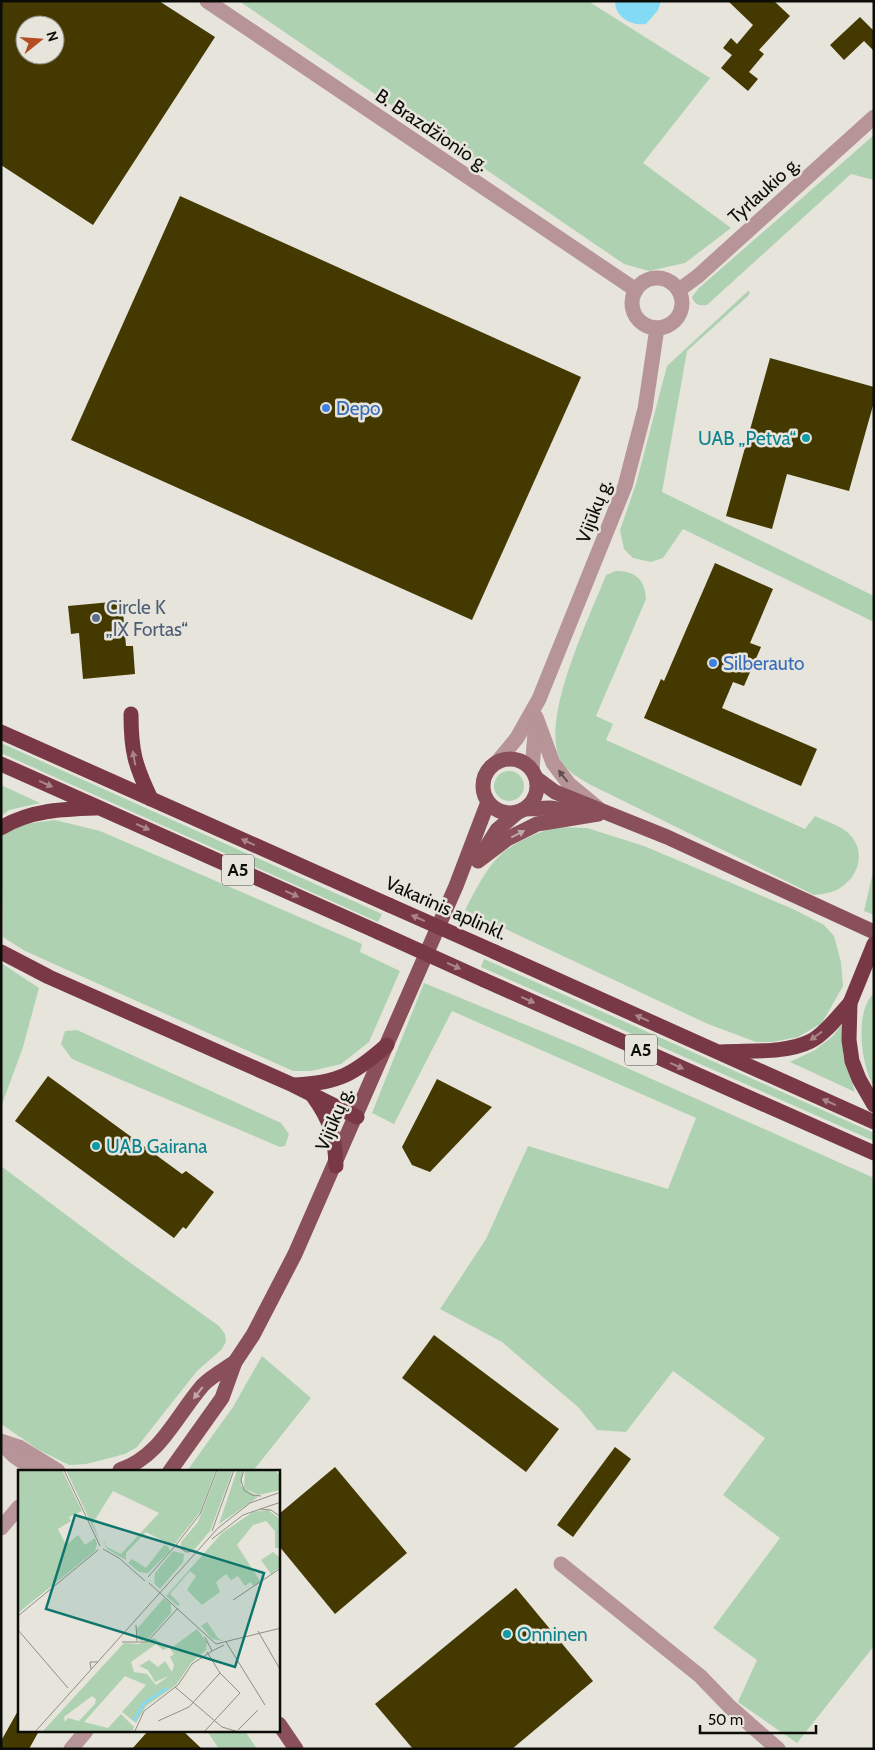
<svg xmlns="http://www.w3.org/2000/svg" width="875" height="1750" font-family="Cabin,sans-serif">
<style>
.green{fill:#aed2b1}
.water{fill:#83daf4}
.building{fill:#443900;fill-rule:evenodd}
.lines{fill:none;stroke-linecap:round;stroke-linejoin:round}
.minor{stroke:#b69498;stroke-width:15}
.major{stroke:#8a505a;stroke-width:15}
.highway{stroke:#793845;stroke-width:15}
.highway-bridge{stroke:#793845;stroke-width:15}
.oneway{fill:#aa8588}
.oneway2{fill:#615050}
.oneway3{fill:#c1a9a7}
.shop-dot{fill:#3f7fe0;stroke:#e6e4db;stroke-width:2}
.culture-dot{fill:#0f9aa8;stroke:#e6e4db;stroke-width:2}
.service-dot{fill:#5c6f8a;stroke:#e6e4db;stroke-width:2}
.labels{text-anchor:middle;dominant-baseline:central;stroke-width:5;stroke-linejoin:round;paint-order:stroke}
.shield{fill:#e6e4db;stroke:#4d4d48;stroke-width:1}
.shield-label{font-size:18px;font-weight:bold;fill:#0c0c09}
.street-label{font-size:19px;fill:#0c0c09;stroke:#e6e4db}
.shop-label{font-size:19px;fill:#366cbe;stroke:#e6e4db;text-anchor:start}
.culture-label{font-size:19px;fill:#0d838f;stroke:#e6e4db;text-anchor:start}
.service-label{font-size:19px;fill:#4e5e75;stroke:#e6e4db;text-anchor:start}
.inset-river{fill:none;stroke:#83daf4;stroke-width:2.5}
.inset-road{fill:none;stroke:#8f8e87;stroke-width:1}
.view{fill:#0f766e;fill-opacity:0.15;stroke:#0f766e;stroke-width:2.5}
.inset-edge{fill:none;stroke:#0c0c09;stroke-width:2.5}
</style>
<rect width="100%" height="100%" fill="#e6e4db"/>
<g class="green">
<polygon points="239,1 592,1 591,3 710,78 643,163 731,228 685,263 649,271 624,264"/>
<path d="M874,135V180L851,174L707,305C699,306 695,305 692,297L699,288Z"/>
<polygon points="748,291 750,292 749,295 687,351 662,492 874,596 874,622 683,529 663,558 651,562 633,558 624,549 620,530 636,484 667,366"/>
<path d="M616,571C635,571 645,579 646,599L596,716L613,724L606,740L805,829L815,816C825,821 839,825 847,832C866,848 861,875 840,888C833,893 822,894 814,895L589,784C578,777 564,770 559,757C542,715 590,616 606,575Z"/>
<polygon points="1,743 382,914 378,922 1,753"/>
<circle cx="509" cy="786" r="15"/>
<polygon points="1,785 40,803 9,810 1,816"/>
<polygon points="55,820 100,831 362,944 360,952 400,971 369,1042 341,1064 311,1071 293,1071 25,951 3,937 1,836 25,824"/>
<path d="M557,827L587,828L644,846L793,909L824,925L834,936L841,962L843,986L822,1023L798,1037L772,1042H756L708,1024L465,910C491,860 500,844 557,827Z"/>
<polygon points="874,868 874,915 864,911"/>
<polygon points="484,959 874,1133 874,1141 481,967"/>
<polygon points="1,963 39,988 23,1047 1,1107"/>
<polygon points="424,983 580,1047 874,1178 874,1646 797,1743 738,1702 757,1660 713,1628 780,1538 723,1495 765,1438 673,1371 626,1432 597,1430 578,1407 502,1342 440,1309 486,1239 528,1146 668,1189 696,1118 452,1011 394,1124 372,1113"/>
<path d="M874,993V1087C861,1066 854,1011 874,993Z"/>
<polygon points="845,1020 843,1055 855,1092 790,1062 815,1050 833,1036"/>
<polygon points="77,1030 281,1123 289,1134 285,1146 280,1147 72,1059 61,1044 65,1031"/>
<polygon points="1,1166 125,1259 219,1326 225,1334 226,1342 221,1350 197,1371 137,1447 125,1454 86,1464 69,1465 39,1450 1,1424"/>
<polygon points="262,1356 311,1398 253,1471 187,1471 233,1407"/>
<polygon points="207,1731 245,1731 257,1749 219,1749"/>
</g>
<path class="water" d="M615,1H661L658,10L646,24C632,26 615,18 615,1Z"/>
<g class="building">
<path d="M1,1H159L215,37L93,225L1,165ZM25,25H55V55H25Z"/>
<polygon points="728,1 774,1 790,16 759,50 764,54 749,72 758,79 748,91 721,68 732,55 723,48 731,38 737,44 753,25"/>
<polygon points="860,17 874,31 874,51 864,41 844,60 830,45"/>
<polygon points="180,196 581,377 472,620 71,440"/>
<polygon points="770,358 874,387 874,402 849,491 787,474 772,529 726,516"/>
<polygon points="715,563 773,589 750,643 761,647 744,686 733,682 722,708 817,749 801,786 644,718 661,679 664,681"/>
<polygon points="122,601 126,646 133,646 135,674 83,679 79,633 71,634 68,606"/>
<polygon points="48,1076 182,1174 186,1171 214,1192 186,1229 183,1227 174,1238 15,1121"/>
<polygon points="437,1079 492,1107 430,1172 412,1165 402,1147"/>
<polygon points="434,1335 559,1429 526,1472 402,1378"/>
<polygon points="615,1447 631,1459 573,1537 557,1525"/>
<polygon points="335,1467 407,1553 335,1614 279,1546 279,1514"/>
<polygon points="516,1588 593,1681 512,1749 413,1749 375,1704"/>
<polygon points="19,1709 19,1731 39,1731 29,1749 1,1749 1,1741"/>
<polygon points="148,1731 183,1731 202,1749 132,1749"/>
</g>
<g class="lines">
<g class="minor">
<polyline points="207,1 636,290"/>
<circle cx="657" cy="303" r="25"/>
<polyline points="679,290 698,276 874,117"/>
<polyline points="536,717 553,763 569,784 598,808"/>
<polyline points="498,761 517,738 539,699 625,486 645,409 657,328"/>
<polyline points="532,770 536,720"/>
<polyline points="1,1441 19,1447 58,1471"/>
<polyline points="1,1443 14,1456 36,1471"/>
<polyline points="1,1528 19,1507"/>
<polyline points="561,1564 700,1676 730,1707 778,1749"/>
<polyline points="71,1749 86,1731"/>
</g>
<g class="major">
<circle cx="510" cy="786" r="27"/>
<polyline points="536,778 555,792 667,837 874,932"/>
<polyline points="525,809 550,808 583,812"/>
<polyline points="482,854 497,830 518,812"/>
<polyline points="478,861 507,839 537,824 598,814"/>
<path d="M120,1470C160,1457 176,1416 203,1385C212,1376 225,1369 235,1362"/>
<polyline points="170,1471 222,1398 235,1362 253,1335 295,1254 456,886 488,802"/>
<polyline points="279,1724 296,1749"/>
</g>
<g class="highway">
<path d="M131,714C131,752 135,765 151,799"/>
<polyline points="1,732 389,905"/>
<polyline points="1,764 378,932"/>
<path d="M1,828C30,810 64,809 96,808"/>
<polyline points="874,944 850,1003 849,1040 852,1061 859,1079 874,1105"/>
<polyline points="1,952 49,977 293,1085 357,1117"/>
<polyline points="495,952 874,1122"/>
<polyline points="484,980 874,1153"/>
<path d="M721,1052C749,1050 785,1054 811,1041C826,1033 839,1015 850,1003"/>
<path d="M295,1085C339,1083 354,1074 387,1045"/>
<path d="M313,1096C331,1121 335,1136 336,1166"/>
</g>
<g class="highway-bridge">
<polyline points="389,905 495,952"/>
<polyline points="378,932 484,980"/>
</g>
</g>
<defs><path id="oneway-solid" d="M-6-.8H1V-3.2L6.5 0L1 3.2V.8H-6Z" transform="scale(1.25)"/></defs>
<g class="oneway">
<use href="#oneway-solid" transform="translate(134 758) rotate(-100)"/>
<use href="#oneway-solid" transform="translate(46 784) rotate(24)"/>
<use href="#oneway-solid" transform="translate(143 827) rotate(24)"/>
<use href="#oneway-solid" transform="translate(248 842) rotate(-156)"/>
<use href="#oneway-solid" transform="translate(292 894) rotate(24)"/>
<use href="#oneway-solid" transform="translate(418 918) rotate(-156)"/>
<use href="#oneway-solid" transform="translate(454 966) rotate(24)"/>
<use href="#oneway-solid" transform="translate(528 1000) rotate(24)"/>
<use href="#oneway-solid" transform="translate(642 1018) rotate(-156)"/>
<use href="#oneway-solid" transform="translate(816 1036) rotate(144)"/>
<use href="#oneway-solid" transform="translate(677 1066) rotate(24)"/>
<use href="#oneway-solid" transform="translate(829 1102) rotate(-156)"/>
</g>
<use class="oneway2" href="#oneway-solid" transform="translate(563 776) rotate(-128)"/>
<g class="oneway3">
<use href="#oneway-solid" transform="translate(518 834) rotate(-27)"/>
<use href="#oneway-solid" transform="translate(198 1393) rotate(128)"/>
</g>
<g class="shop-dot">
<circle cx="326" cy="408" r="5"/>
<circle cx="713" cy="663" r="5"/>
</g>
<g class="culture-dot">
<circle cx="806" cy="438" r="5"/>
<circle cx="96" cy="1146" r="5"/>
<circle cx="507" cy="1634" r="5"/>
</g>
<circle class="service-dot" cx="96" cy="618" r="5"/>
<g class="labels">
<g class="shield">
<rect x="222" y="854.5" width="32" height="31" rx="4"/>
<rect x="625" y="1034.5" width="32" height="31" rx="4"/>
</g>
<g class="shield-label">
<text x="238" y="870">A5</text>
<text x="641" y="1050">A5</text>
</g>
<g class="street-label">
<text transform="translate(432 130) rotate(34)">B. Brazdžionio g.</text>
<text transform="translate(764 190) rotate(-42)">Tyrlaukio g.</text>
<text transform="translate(594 511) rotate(-69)">Vijūkų g.</text>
<text transform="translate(446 908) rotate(24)">Vakarinis aplinkl.</text>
<text transform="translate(334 1119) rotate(-67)">Vijūkų g.</text>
</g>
<g class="shop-label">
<text x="336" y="408">Depo</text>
<text x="723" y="663">Silberauto</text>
</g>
<g class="culture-label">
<text x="796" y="438" text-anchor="end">UAB „Petva“</text>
<text x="106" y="1146">UAB Gairana</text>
<text x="517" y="1634">Onninen</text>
</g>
<g class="service-label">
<text x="106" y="607">Circle K<tspan x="106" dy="22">„IX Fortas“</tspan></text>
</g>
</g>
<g transform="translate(18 1470)">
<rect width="262" height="262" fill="#e6e4db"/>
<path d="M0,0H44L64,41L51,47L53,51L40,59L48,75L60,65L67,75L77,68L79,74L77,81L0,143ZM48,0H198L182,42L155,76L128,62L108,83V90L89,79L84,68L89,77L103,84L141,43L95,21L75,53L83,74ZM200,0H215L192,61L176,80L171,81L163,76V72L180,52ZM219,0H225L223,16L240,27L201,54ZM227,0H256L262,5V20L240,25L226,18ZM250,40L262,49V78H257V61L248,51L235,55L219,75L242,111L236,116L232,112L227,116L220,106L213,110L208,104L198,112L202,122L184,135L169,120L178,106L172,101L152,124L162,134L160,136L148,126L204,63L235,42ZM146,75L150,76L152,81L130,103L121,102L110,93L114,89L128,98ZM155,81L166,84L165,92L142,119L136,113L137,103ZM255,82L262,88V97L253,104L243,90ZM146,128L153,134V143L129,170L122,171L118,160ZM189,152L200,168L205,171L194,169L183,156ZM179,159L189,172L188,180L173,193L158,215L128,236L118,253L104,242L128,215L107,206L66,252L90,258L103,244L116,257L114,262L23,263L106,173L121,174L136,168L150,178L145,180L138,174L113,192L116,202L129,204L138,215L151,206L137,212L130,200L121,196L131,190L140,197L147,191L154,202L156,195L152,187L156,184L152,179ZM74,226L78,229L77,234L61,251L50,248L47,252L46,247Z" fill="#aed2b1" fill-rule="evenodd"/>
<path class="inset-river" d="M116,251L125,234L149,218"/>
<path class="inset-road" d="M46,0L82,76M226,0L223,10L226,20L234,25L243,26M242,39L253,40L263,47M194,61L216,0M194,69L225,45L263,32M158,75L182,44L199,0M158,75L168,82L179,81M85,79L101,88L127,111M130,107L158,75M131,113L198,174M215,130L263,98M0,146L80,80M118,155L119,171M0,160L50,218M240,161L263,201M187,167L194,181L206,175M104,172H129L160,138M208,172L247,235M198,174L263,158M73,199L72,192H80M157,217L204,257L224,263M140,251L171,237L202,203M220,260L240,240M16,263L200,58L232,33L263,22M116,263L126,241L160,215L174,194L194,181M185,263L222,223L202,203L189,182"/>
<path class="view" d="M57,45L246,103L217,197L28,139Z"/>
<rect width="262" height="262" class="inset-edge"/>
</g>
<rect width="875" height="1750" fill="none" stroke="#0c0c09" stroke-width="5"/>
<g transform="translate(40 40) rotate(73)"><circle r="24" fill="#e6e4db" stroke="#8f8e87"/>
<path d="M0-4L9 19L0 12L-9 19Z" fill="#b34d24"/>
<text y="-8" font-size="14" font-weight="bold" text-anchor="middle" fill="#0c0c09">N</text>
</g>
<path d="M700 1725v8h116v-8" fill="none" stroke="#0c0c09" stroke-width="2.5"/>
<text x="708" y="1725" font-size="15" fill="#0c0c09" stroke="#e6e4db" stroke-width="4" paint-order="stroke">50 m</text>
</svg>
